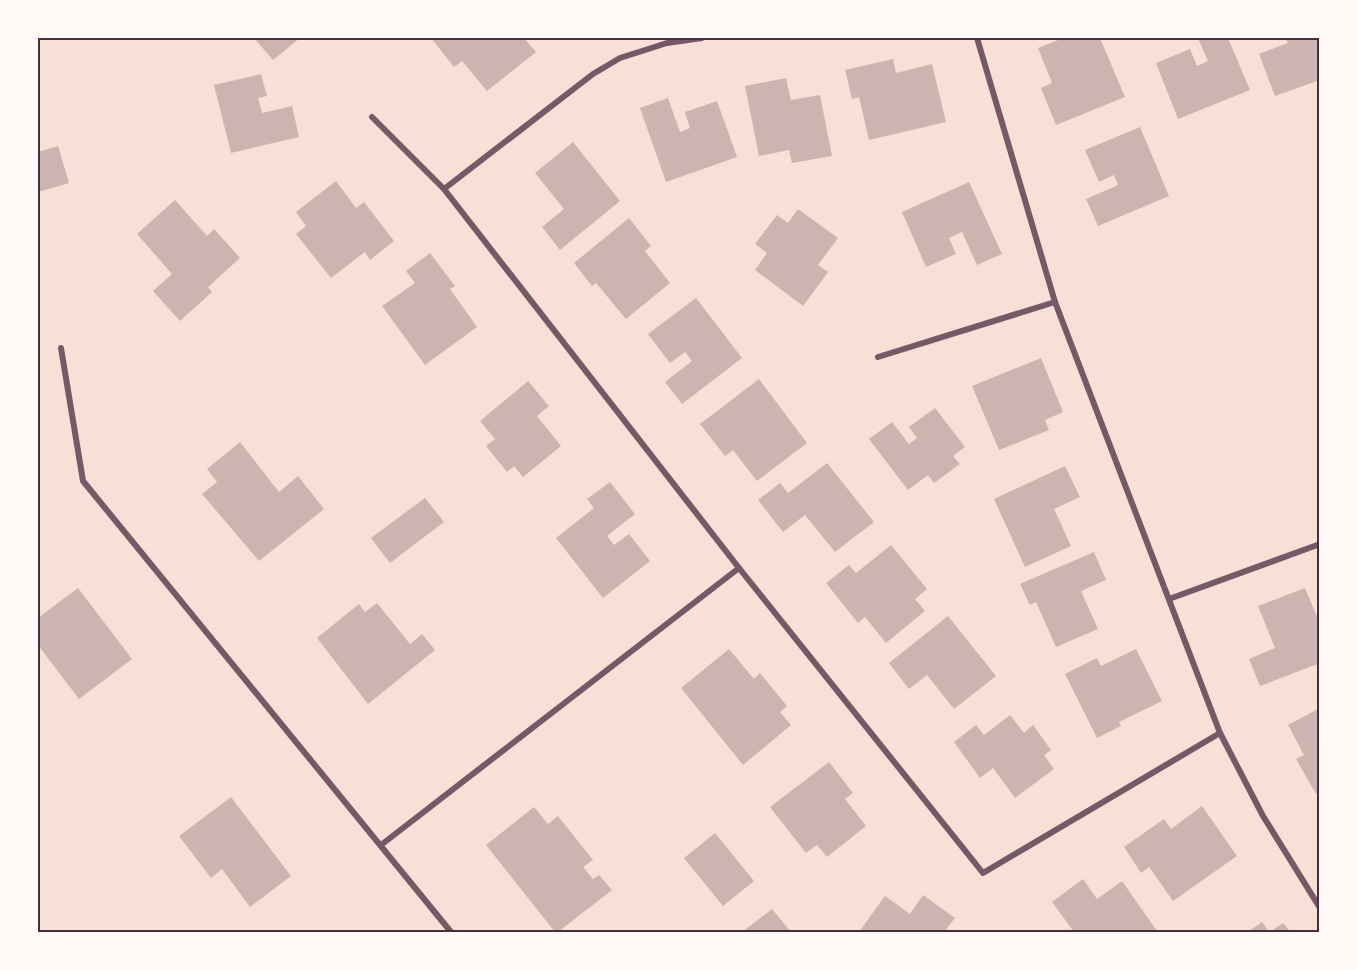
<svg xmlns="http://www.w3.org/2000/svg" width="1357" height="970" font-family="'Source Sans 3',sans-serif">
<style>
.building{fill:#ccb4b1}
.lines{fill:none;stroke-linecap:round;stroke-linejoin:round}
.minor{stroke:#755966;stroke-width:6}
.neatline{fill:none;stroke:#4a2c40;stroke-width:2}
</style>
<rect width="100%" height="100%" fill="#f7e1d7"/>
<g class="building">
<polygon points="254,38 300,38 273,60"/>
<polygon points="431,38 524,38 536,52 487,91 462,61 454,67"/>
<polygon points="1063,38 1100,38 1125,97 1056,125 1041,88 1052,83 1038,48"/>
<polygon points="1198,38 1228,38 1250,90 1178,119 1156,63 1190,49 1197,66 1208,61"/>
<polygon points="1285,38 1320,38 1320,42 1317,43 1320,48 1320,80 1275,96 1259,54 1288,43"/>
<polygon points="893,59 896,73 932,64 946,122 869,140 859,97 852,99 845,70"/>
<polygon points="261,74 267,96 258,98 262,113 292,106 299,137 231,153 214,85"/>
<polygon points="786,78 791,100 820,95 832,156 792,163 789,150 759,156 745,86"/>
<polygon points="668,98 680,132 690,128 685,112 717,101 737,157 666,182 640,108"/>
<polygon points="1140,127 1169,196 1098,226 1086,199 1118,185 1114,175 1099,182 1085,150"/>
<polygon points="573,142 620,201 560,250 542,227 564,209 535,173"/>
<polygon points="58,146 69,183 38,192 38,152"/>
<polygon points="336,181 356,208 364,202 394,241 370,260 365,252 331,278 296,234 306,226 296,212"/>
<polygon points="969,182 1002,254 977,265 962,232 949,238 956,254 926,267 902,212"/>
<polygon points="175,200 207,236 214,229 240,258 208,287 212,292 180,321 153,291 172,274 137,234"/>
<polygon points="798,209 838,238 818,265 828,272 803,306 755,270 767,253 755,244 777,215 788,223"/>
<polygon points="629,218 651,246 645,251 670,283 626,319 596,283 592,286 574,263"/>
<polygon points="430,253 455,286 450,289 477,327 425,365 382,306 415,283 406,271"/>
<polygon points="696,298 742,358 682,404 665,382 692,361 685,352 670,363 648,334"/>
<polygon points="1041,358 1063,412 1045,420 1049,430 999,450 972,386"/>
<polygon points="759,379 807,443 757,481 733,450 725,456 700,424"/>
<polygon points="528,381 549,406 537,416 561,446 523,477 514,466 507,472 486,446 495,439 480,421"/>
<polygon points="935,408 965,447 953,456 960,464 934,483 928,475 908,490 869,439 892,422 909,444 917,438 909,427"/>
<polygon points="240,442 279,492 298,476 324,509 259,561 202,494 217,482 207,469"/>
<polygon points="827,463 874,522 835,552 805,515 783,532 758,500 780,483 788,493"/>
<polygon points="1065,466 1080,497 1054,509 1071,546 1025,567 994,499"/>
<polygon points="610,482 635,514 607,536 614,545 629,534 650,561 603,598 556,538 594,508 587,499"/>
<polygon points="425,498 444,522 390,563 371,538"/>
<polygon points="891,545 927,589 915,599 925,611 886,643 865,617 858,623 826,583 849,565 856,573"/>
<polygon points="1094,552 1106,580 1081,591 1098,629 1056,647 1036,602 1030,605 1020,584"/>
<polygon points="78,588 132,659 79,699 38,645 38,618"/>
<polygon points="1305,588 1320,624 1320,663 1260,686 1249,659 1275,648 1258,606"/>
<polygon points="377,603 410,644 422,634 435,650 368,704 317,638 359,604 365,612"/>
<polygon points="948,616 996,676 954,709 927,675 909,689 889,663"/>
<polygon points="729,649 754,679 760,673 787,706 780,712 791,725 743,765 681,688"/>
<polygon points="1136,649 1162,701 1119,722 1121,726 1097,738 1065,674 1097,658 1101,666"/>
<polygon points="1320,708 1320,792 1316,794 1296,759 1304,755 1288,725"/>
<polygon points="1010,715 1024,733 1033,725 1051,750 1044,755 1054,769 1015,798 993,768 980,778 954,742 976,725 984,735"/>
<polygon points="829,762 853,793 845,799 866,826 827,857 817,845 806,853 770,807"/>
<polygon points="231,797 291,876 250,907 222,869 211,878 179,836"/>
<polygon points="1202,806 1237,856 1173,901 1149,867 1141,873 1124,847 1164,819 1171,829"/>
<polygon points="534,807 548,824 558,816 593,860 583,867 593,879 599,875 612,890 558,932 555,932 486,845"/>
<polygon points="715,833 754,881 723,906 684,858"/>
<polygon points="1083,879 1097,899 1122,881 1157,931 1155,932 1074,932 1052,902"/>
<polygon points="923,895 955,918 944,932 859,932 885,896 910,914"/>
<polygon points="772,909 791,932 742,932"/>
<polygon points="1262,922 1269,932 1248,932"/>
<polygon points="1283,923 1291,932 1270,932"/>
</g>
<g class="lines">
<g class="minor">
<polyline points="977,38 1055,302 1220,733 1263,816 1320,908"/>
<polyline points="372,117 444,189 739,568 983,873 1220,733"/>
<polyline points="444,189 593,74 620,58 667,43 702,38"/>
<polyline points="61,348 83,481 451,932"/>
<polyline points="878,357 1055,302"/>
<polyline points="1169,599 1320,544"/>
<polyline points="381,845 739,568"/>
</g>
</g>
<rect width="1357" height="970" fill="none" stroke="#fffaf5" stroke-width="78"/>
<rect x="39" y="39" width="1279" height="892" class="neatline"/>
</svg>
